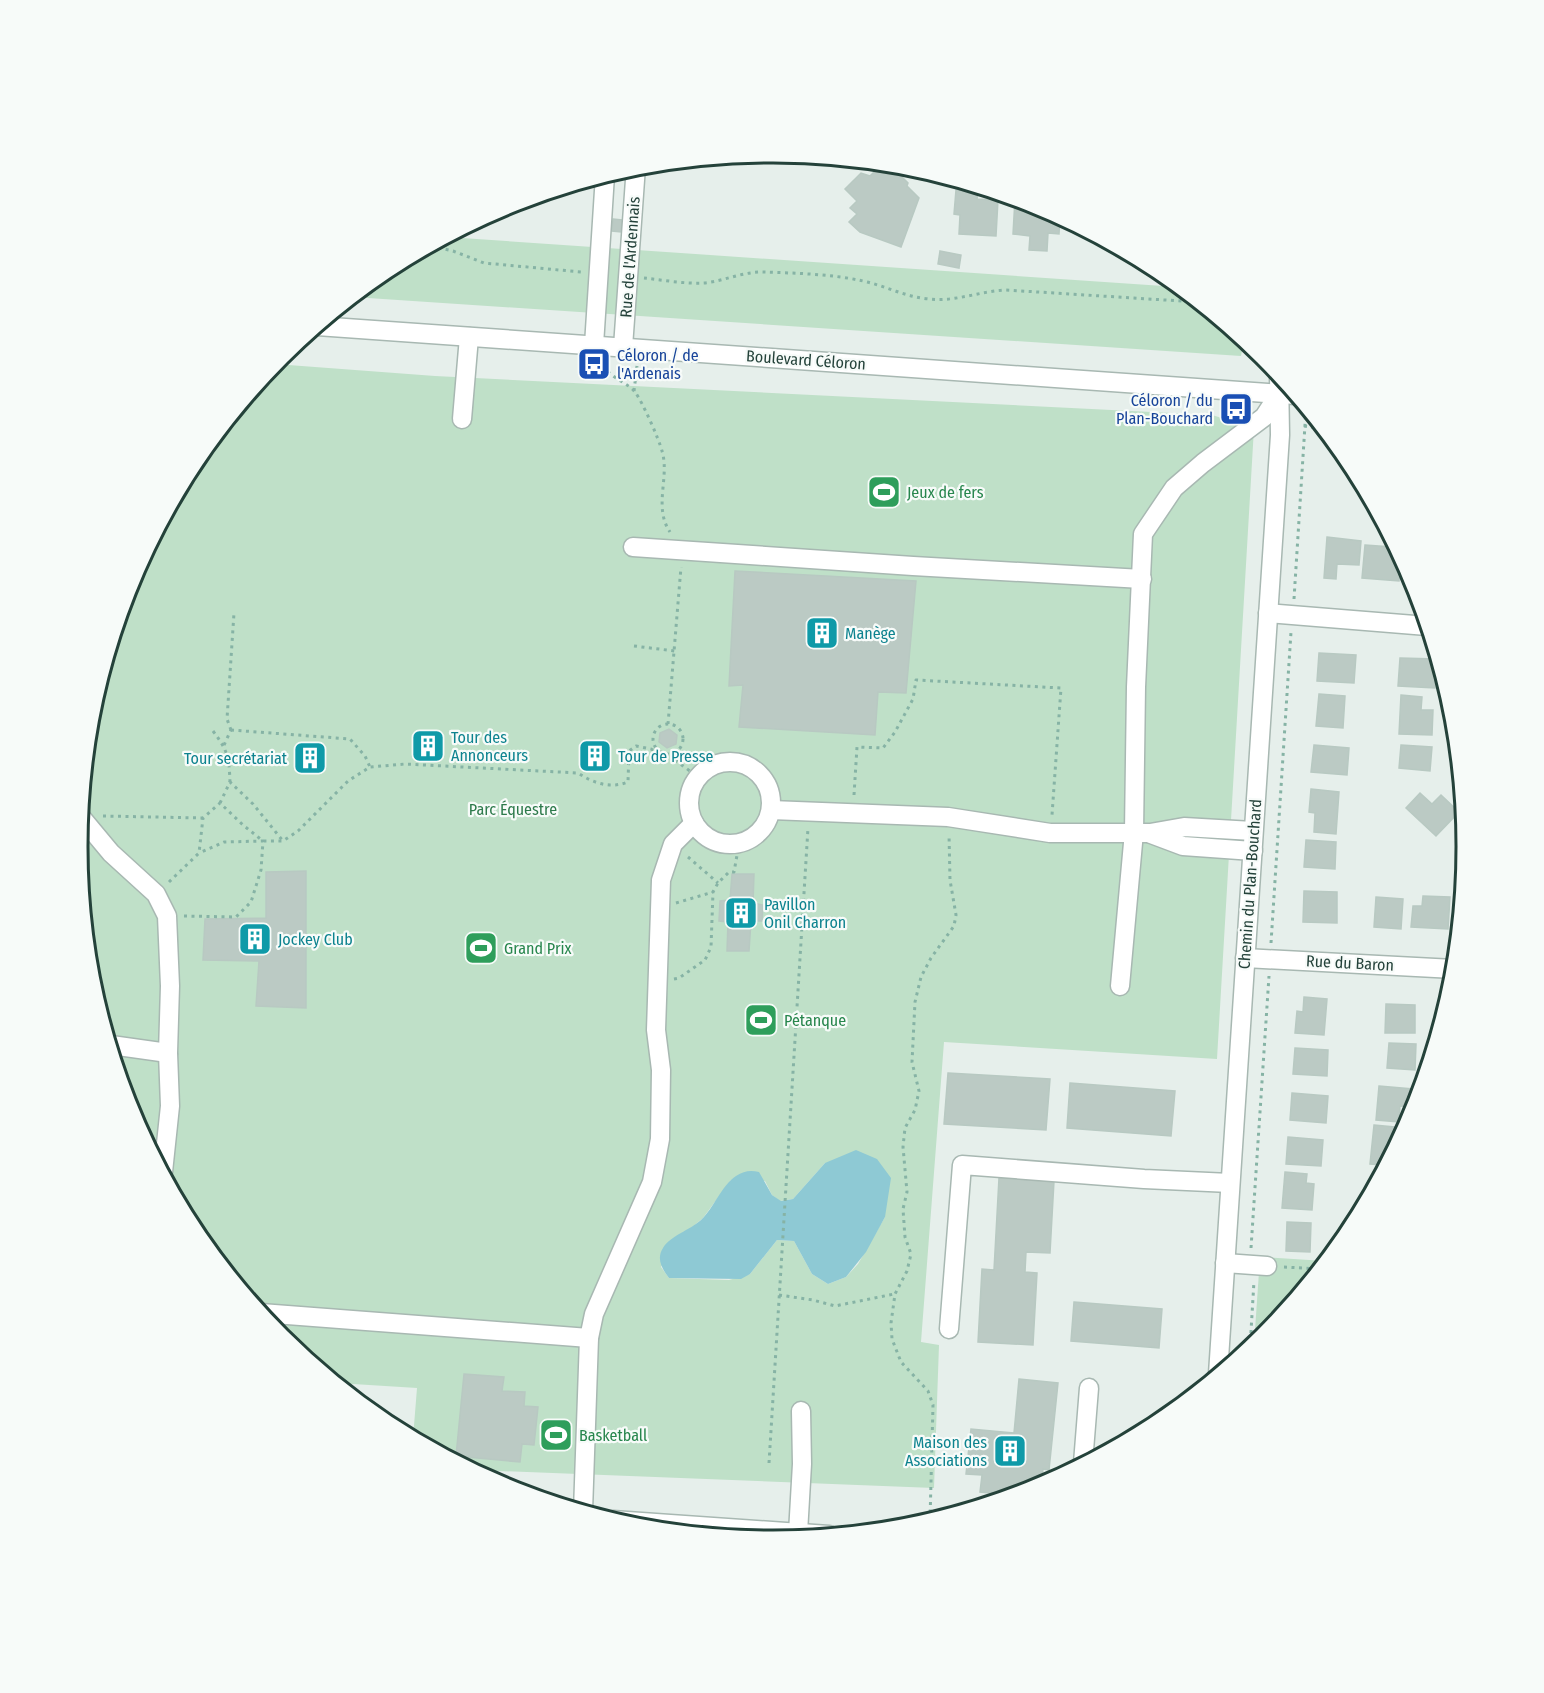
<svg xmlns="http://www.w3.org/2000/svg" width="1544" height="1693" font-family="'Fira Sans Condensed',sans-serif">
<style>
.green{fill:#bfe0c8;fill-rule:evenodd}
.water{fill:#8ec9d4}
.building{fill:#bbcac4;stroke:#b8c9c2;stroke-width:1.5}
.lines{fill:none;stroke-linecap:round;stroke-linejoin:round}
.minor-casing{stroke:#a8b8b2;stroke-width:21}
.path{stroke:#86b3a5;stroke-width:3;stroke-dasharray:3 4.5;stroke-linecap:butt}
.minor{stroke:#fff;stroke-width:18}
.labels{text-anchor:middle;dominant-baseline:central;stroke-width:4.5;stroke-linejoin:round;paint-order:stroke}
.street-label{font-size:16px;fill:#24423a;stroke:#f7fbf9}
.transit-label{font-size:16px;fill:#164399;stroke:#f7fbf9;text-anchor:start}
.leisure-label{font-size:16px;fill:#27864d;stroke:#f7fbf9;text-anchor:start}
.culture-label{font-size:16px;fill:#0d838f;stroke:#f7fbf9;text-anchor:start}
.park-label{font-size:16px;fill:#2d7a4b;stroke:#f7fbf9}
.rim{fill:none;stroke:#24423a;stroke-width:3}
</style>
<rect width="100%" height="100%" fill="#e6efeb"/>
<g class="green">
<polygon points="447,237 1178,287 1244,340 1241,356 353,297 387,269"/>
<path d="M275,364L435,376L1212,415L1254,428L1217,1059L944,1042L921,1342L939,1345L934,1488L473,1470L413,1438L417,1388L337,1383L281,1337L195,1232L131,1112L91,982L78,846L91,711L131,581L195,461ZM825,1163L885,1217L858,1264L846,1277L828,1284L812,1274L794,1241L777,1240L750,1274L729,1280L669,1278L661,1267L677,1236L690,1229L703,1218L731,1180L765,1181L772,1195L780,1201L793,1199Z"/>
<polygon points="1260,1257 1325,1261 1262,1337 1254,1345"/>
</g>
<path class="water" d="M856,1150L877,1159L891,1178L885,1217L866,1252L846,1277L828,1284L812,1274L794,1241L777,1240L750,1274L741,1279L669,1278C662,1269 656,1259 663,1248C670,1236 690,1230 701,1220C714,1208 721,1186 736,1176C744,1171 750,1170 759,1172L772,1195L781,1201L793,1199L825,1163Z"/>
<g class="building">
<polygon points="831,158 854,161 854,163 831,160"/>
<polygon points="883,163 887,164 898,173 908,183 907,186 919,198 901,247 860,232 849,222 857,214 850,208 857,201 845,189 861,173 870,176"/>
<polygon points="956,190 978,192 977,199 998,200 996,236 959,234 960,215 954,214"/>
<polygon points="1015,199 1038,205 1060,217 1059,234 1048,233 1047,251 1029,250 1030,236 1013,234"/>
<polygon points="613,219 622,220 621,232 612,231"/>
<polygon points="940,251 961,255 959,268 938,264"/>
<polygon points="1327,537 1361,541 1359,565 1337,564 1336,579 1324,578"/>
<polygon points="1365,545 1392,547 1391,559 1401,560 1399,581 1362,578"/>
<polygon points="1406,567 1413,581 1414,585 1405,584"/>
<polygon points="735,571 916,581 906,693 878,692 875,735 739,727 743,685 729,686"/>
<polygon points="1319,653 1356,655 1354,683 1317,681"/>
<polygon points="1400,658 1436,659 1435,688 1398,686"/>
<polygon points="1319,694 1345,696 1343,728 1316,726"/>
<polygon points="1401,695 1422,697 1421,710 1433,710 1432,735 1399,734"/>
<polygon points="669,729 677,735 676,744 667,748 659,742 660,733"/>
<polygon points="418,735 441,737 439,757 416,755"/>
<polygon points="311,745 323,760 310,772 297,757"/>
<polygon points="1314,745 1349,748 1347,775 1311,772"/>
<polygon points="1401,745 1432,747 1430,771 1399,768"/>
<polygon points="583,746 607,747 607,767 582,766"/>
<polygon points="1311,789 1339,792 1336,834 1314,832 1315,813 1309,812"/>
<polygon points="1420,793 1432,804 1441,795 1459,812 1436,836 1406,808"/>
<polygon points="1306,840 1336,842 1335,869 1304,867"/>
<polygon points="306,871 306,1008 256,1006 259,961 203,960 205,919 266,918 266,872"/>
<polygon points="732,874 754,874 753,903 763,905 762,921 751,921 749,951 727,951 728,922 719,921 720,901 730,900"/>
<polygon points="1304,891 1337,892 1337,923 1303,922"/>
<polygon points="1423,896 1450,897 1448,929 1411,927 1413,906 1422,906"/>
<polygon points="1376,897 1403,899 1401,929 1374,927"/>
<polygon points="1304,997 1327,999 1324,1035 1295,1033 1297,1011 1303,1012"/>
<polygon points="1386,1004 1415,1005 1415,1033 1385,1033"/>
<polygon points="1389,1043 1416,1044 1415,1070 1387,1068"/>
<polygon points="1295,1048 1328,1050 1327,1076 1293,1074"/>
<polygon points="948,1073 1050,1079 1046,1130 944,1124"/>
<polygon points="1070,1083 1175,1091 1171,1136 1067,1128"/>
<polygon points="1379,1086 1413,1089 1411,1107 1400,1106 1399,1122 1376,1120"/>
<polygon points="1292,1093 1328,1096 1326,1123 1290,1120"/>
<polygon points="1374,1125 1405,1128 1385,1165 1370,1164"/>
<polygon points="1288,1137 1323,1140 1321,1166 1286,1164"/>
<polygon points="1285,1172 1307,1174 1306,1183 1314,1184 1312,1210 1282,1208"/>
<polygon points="999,1178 1054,1181 1050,1253 1026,1252 1025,1272 1037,1273 1033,1345 978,1342 982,1269 994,1270"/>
<polygon points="1287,1222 1311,1223 1310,1252 1286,1251"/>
<polygon points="1074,1302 1162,1309 1159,1348 1071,1341"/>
<polygon points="464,1374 504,1377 502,1391 525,1392 524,1406 538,1407 534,1445 522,1444 520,1462 456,1456"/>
<polygon points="1019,1379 1058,1383 1049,1470 1043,1469 1041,1486 1037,1488 1013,1495 980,1492 982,1475 966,1474 971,1429 1014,1433"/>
</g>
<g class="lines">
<g class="minor-casing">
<g id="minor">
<polyline points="317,326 1295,395"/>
<polyline points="594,345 605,175"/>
<polyline points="623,347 636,166"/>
<polyline points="462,419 469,337"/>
<polyline points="633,547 913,566 1142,579"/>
<polyline points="1268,613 1427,626"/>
<circle cx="730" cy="803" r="41"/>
<polyline points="771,810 948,817 1050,833 1150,833 1184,827 1253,831"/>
<polyline points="81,817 111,853 156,894 167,916 170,986 168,1053 170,1106 163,1172"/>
<polyline points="1151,834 1183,846 1253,851"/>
<polyline points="1245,958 1454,969"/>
<polyline points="1120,986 1134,832 1136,687 1143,534 1174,488 1203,463 1264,417 1279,394"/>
<polyline points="111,1045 168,1053"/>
<polyline points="1225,1263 1267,1266"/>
<polyline points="261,1313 589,1338"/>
<polyline points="949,1329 962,1165 1144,1179 1230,1183"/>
<polyline points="1218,1374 1280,435 1279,375"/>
<polyline points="1083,1463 1089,1388"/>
<polyline points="583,1511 589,1338 594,1314 652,1182 660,1139 661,1070 656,1030 661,880 673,844 694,823"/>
<polyline points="613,1520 829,1535"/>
<polyline points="798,1533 802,1464 801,1411"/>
</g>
</g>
<g class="path">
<polyline points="431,246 453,251 484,263 581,272"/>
<path d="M644,278C663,280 684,284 704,283C724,281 742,272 762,272C794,273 832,274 863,281C886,286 905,297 929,299C956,302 980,291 1006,290L1197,302"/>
<polyline points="1254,348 1257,354 1266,360"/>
<path d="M604,365C609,378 626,381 635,392C642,401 659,439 662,451C670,477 653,507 670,532"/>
<polyline points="634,391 637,366"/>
<polyline points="1304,426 1323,429"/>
<polyline points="1294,599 1306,409"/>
<polyline points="634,646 675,651"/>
<polyline points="668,724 681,567"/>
<circle cx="668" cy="739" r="15"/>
<polyline points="231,730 350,739 365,756 370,767"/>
<polyline points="231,730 227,719 234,613"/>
<path d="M213,731C228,751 229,757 230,782"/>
<polyline points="224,745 231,730"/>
<polyline points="675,760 698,777"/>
<polyline points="854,795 857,747 883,748 895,732 913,699 916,680 1061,688 1052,815"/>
<polyline points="220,803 230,782 253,804 283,841"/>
<polyline points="103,816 203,818"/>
<polyline points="688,857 718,883"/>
<path d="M169,882L199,853L203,818L220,803L243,825L263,841H283L298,831L348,781L370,767L405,764L578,773C593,783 610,789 628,782L629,751L636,746L651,749L675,760"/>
<polyline points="676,903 713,892"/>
<polyline points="184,916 236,917 251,902 261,870 263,841 224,842 199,853"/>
<polyline points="1271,943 1291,632"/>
<polyline points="674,979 679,978 705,960 711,947 713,892 718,883 729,872 734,872 739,844"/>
<polyline points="1251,1248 1269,976"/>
<polyline points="1284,1267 1319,1269"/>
<polyline points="779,1295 813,1300 835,1306 894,1294"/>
<polyline points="1250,1348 1254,1281"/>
<polyline points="907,1457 933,1460"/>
<polyline points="769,1463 808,828"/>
<polyline points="930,1520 933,1405 928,1391 901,1362 892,1339 891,1323 895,1294 907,1271 911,1254 905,1237 903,1209 907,1192 903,1147 905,1128 915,1110 919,1091 912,1062 915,1002 921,977 931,958 954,926 956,915 950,880 949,834"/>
</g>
<use href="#minor" class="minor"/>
</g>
<defs>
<g id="bus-square" transform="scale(1.725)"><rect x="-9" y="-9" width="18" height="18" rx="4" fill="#1a4fb4" stroke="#f7fbf9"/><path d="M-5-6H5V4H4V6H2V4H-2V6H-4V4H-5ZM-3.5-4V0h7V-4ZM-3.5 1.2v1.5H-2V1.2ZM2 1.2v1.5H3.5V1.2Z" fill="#fff"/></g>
<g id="stadium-square" transform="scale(1.725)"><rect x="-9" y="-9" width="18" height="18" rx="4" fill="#2e9e5b" stroke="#f7fbf9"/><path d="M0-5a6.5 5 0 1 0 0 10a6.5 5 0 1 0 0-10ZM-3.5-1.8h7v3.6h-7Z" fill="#fff"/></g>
<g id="building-square" transform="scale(1.725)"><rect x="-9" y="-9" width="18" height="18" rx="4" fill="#0f9aa8" stroke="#f7fbf9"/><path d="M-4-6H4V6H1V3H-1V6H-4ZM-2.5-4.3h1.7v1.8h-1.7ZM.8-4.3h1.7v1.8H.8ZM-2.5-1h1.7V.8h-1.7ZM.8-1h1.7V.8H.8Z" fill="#fff"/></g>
</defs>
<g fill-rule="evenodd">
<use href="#bus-square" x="594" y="364"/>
<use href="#bus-square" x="1236" y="409"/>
<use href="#stadium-square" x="884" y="492"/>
<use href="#building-square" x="822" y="633"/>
<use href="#building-square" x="428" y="746"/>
<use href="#building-square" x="595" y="756"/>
<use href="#building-square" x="310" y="758"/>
<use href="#building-square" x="741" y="913"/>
<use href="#building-square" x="255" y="939"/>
<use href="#stadium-square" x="481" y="948"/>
<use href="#stadium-square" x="761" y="1020"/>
<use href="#stadium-square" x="556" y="1435"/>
<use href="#building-square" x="1010" y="1451"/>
</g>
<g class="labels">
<g class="street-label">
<text transform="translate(630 257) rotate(-86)">Rue de l'Ardennais</text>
<text transform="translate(806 360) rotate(4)">Boulevard Céloron</text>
<text transform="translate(1250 884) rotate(-86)">Chemin du Plan-Bouchard</text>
<text transform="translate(1350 963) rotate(3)">Rue du Baron</text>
</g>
<g class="transit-label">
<text x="617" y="355">Céloron / de<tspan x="617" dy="18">l'Ardenais</tspan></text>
<text x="1213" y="400" text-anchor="end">Céloron / du<tspan x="1213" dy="18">Plan-Bouchard</tspan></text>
</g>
<g class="leisure-label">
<text x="907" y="492">Jeux de fers</text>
<text x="504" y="948">Grand Prix</text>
<text x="784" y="1020">Pétanque</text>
<text x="579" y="1435">Basketball</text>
</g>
<g class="culture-label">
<text x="845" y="633">Manège</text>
<text x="451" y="737">Tour des<tspan x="451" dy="18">Annonceurs</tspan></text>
<text x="618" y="756">Tour de Presse</text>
<text x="287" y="758" text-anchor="end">Tour secrétariat</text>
<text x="764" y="904">Pavillon<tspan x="764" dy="18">Onil Charron</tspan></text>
<text x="278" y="939">Jockey Club</text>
<text x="987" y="1442" text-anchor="end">Maison des<tspan x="987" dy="18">Associations</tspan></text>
</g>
<g class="park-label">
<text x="513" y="809">Parc Équestre</text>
</g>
</g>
<path d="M0 0H1544V1693H0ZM771 163H773A683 683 0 0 1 1456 846V847A683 683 0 0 1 773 1530H771A683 683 0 0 1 88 847V846A683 683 0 0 1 771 163Z" fill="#f7fbf9" fill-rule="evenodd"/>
<path class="rim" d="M771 163H773A683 683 0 0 1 1456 846V847A683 683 0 0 1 773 1530H771A683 683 0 0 1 88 847V846A683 683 0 0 1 771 163Z"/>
</svg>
